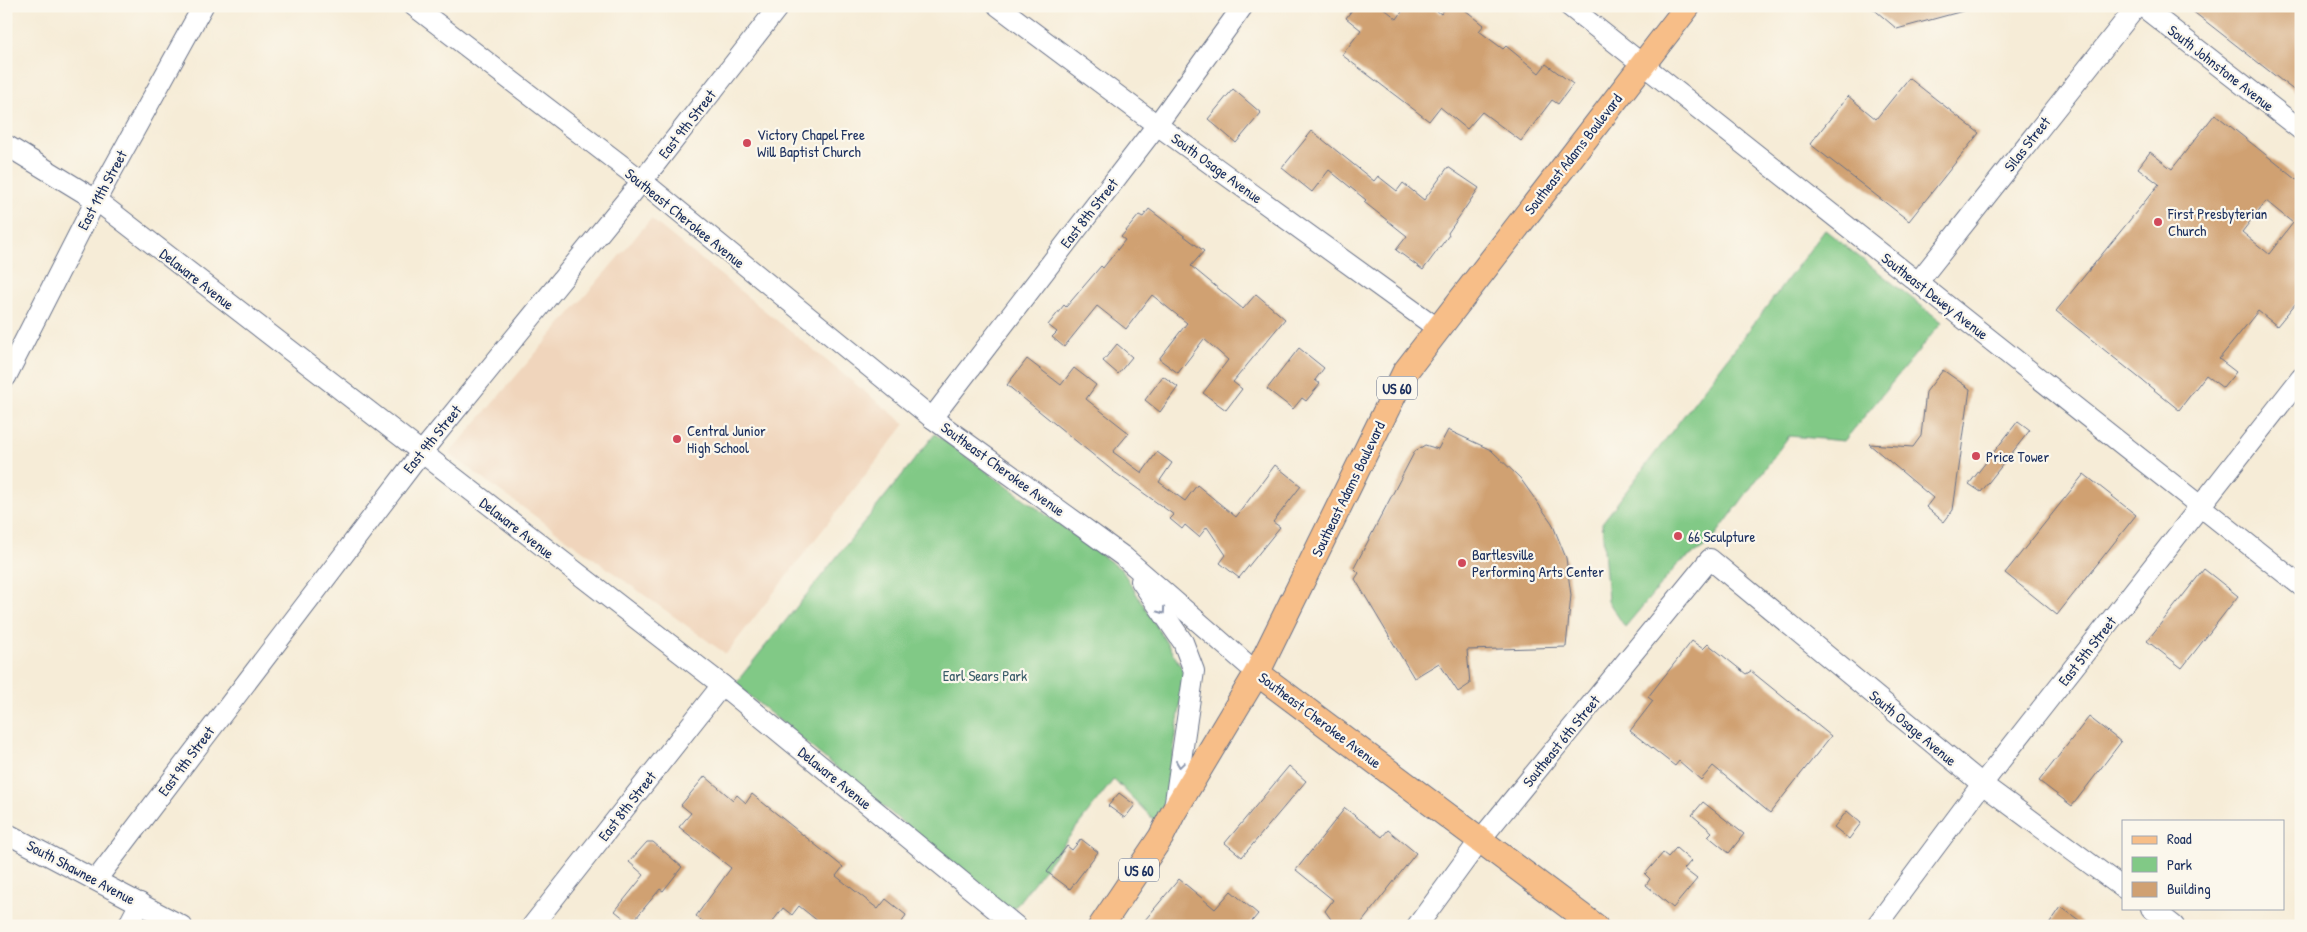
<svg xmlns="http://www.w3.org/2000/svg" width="2307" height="932" font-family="'Patrick Hand',sans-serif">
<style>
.built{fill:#f0d5bc}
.green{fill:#81c986;stroke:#4e7c72}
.building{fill:#d0a172;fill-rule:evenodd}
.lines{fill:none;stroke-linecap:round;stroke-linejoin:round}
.minor-casing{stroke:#687188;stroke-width:22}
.major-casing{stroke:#687188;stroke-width:27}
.minor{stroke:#fff;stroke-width:20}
.major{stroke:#f7be88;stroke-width:25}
.oneway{stroke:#8d97ae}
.poi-dot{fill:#d1495b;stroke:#fbf7ec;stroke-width:2}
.labels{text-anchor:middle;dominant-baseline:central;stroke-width:4.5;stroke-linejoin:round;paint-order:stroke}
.shield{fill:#fbf7ec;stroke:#5e6b89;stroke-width:1}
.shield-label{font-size:14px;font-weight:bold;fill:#1b2f5e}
.street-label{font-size:15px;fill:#1b2f5e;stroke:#fbf7ec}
.poi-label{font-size:15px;fill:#1b2f5e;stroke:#fbf7ec;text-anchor:start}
.park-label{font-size:15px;fill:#3a5d6a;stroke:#fbf7ec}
</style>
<rect width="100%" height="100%" fill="#fbf7ec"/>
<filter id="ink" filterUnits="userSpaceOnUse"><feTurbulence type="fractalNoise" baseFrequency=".02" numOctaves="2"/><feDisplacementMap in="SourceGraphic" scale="10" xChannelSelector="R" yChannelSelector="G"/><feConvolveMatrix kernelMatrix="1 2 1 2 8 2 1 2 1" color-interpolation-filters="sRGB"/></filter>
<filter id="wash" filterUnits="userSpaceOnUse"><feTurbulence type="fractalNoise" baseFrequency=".0096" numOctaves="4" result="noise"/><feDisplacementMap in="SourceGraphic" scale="20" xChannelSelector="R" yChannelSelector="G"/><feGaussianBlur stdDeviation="1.12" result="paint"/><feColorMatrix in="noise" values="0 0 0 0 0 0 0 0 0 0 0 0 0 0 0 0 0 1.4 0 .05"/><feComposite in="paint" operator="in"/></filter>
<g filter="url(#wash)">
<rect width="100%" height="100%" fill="#f6ecd7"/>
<polygon class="built" points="651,219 905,424 726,654 449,454"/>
<g class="green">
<polygon points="1825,230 1942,322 1844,441 1789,436 1710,543 1678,564 1625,627 1608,601 1602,523"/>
<polygon points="935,434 1122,570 1185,673 1166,803 1156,822 1114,779 1011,912 735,684"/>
</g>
<g id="blocks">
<g class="building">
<polygon points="1355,6 1381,6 1397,19 1406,6 1431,6 1441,14 1447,6 1460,6 1484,25 1479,31 1503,49 1506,46 1539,73 1546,64 1573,84 1558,104 1552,100 1521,141 1482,112 1467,129 1440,107 1429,121 1342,55 1361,30 1346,18"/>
<polygon points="1870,6 1962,6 1963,11 1897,29"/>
<polygon points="2186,6 2301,6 2301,96"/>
<polygon points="1909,78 1979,133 1909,221 1810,144 1848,96 1876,119"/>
<polygon points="1233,89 1261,113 1236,143 1208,119"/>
<path d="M2215,114L2301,183V297L2277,326L2258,311L2219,359L2236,372L2223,388L2206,375L2179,410L2056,311L2159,184L2138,168L2150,152L2172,169ZM2266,201L2293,223L2269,254L2242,232Z"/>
<polygon points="1312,131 1374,181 1378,176 1397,191 1403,183 1424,200 1448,167 1479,188 1448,233 1449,235 1423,270 1396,250 1407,236 1364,202 1366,200 1329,170 1312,192 1282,168"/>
<polygon points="1149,209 1204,251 1191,266 1243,309 1256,294 1285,319 1233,382 1242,389 1226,410 1203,393 1228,360 1204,339 1178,373 1159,359 1187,323 1152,295 1126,329 1097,306 1064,347 1052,337 1057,332 1048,325 1064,305 1066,307 1101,266 1103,268 1125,240 1121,237 1139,215 1143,217"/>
<polygon points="1117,344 1132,357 1118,374 1103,361"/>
<polygon points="1299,348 1324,368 1315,380 1320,384 1306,401 1302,398 1293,409 1267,389"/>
<polygon points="1027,359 1061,385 1074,368 1096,385 1086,399 1129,433 1113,452 1142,473 1157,452 1172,463 1159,482 1185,501 1197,485 1236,517 1275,465 1301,486 1273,522 1280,527 1239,578 1220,563 1226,555 1207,527 1199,537 1185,525 1182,529 1170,519 1174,515 1113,471 1007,385"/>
<polygon points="1943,370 1970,389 1953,510 1944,522 1926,507 1933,498 1869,444 1913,447 1921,436 1926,392"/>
<polygon points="1163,376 1178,387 1160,412 1145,400"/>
<polygon points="2018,421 2030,430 1981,492 1969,484"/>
<polygon points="1448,430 1491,450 1520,478 1552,523 1566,558 1571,595 1566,647 1467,650 1470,684 1458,692 1439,663 1414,678 1355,579 1359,573 1354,568 1415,451 1425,445 1438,449"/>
<polygon points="2084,474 2136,515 2057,615 2005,573"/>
<polygon points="2204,569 2238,596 2182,668 2147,641"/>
<polygon points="1692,641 1703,649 1708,644 1746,674 1751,671 1831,736 1770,813 1713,766 1701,780 1679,761 1675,766 1630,731 1653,701 1648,697"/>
<polygon points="2089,717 2121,742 2072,806 2039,781"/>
<polygon points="1289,766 1306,781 1242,857 1225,843"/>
<polygon points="705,776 733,800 737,795 746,803 752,794 843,867 836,876 878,909 886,899 906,915 900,926 824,926 799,906 792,915 783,908 769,926 709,926 696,916 731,868 679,827 691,813 681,805"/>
<polygon points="1119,793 1135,805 1125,818 1108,806"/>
<polygon points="1703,802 1744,834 1729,853 1708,836 1712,832 1692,815"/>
<polygon points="1345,808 1382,837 1388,830 1416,853 1359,926 1336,926 1325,911 1333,900 1296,870"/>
<polygon points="1847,811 1861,823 1849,839 1834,827"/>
<polygon points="1081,839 1098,852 1070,889 1047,872 1067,846 1072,850"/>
<polygon points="647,842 653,842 682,867 663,891 660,889 631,924 615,911 644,875 629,862"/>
<polygon points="1676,848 1691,861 1684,869 1697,879 1673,908 1646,885 1650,879 1645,874 1663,853 1668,857"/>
<polygon points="1179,879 1215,909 1231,891 1258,914 1248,926 1140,926"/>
<polygon points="2061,907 2087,926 2048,926"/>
</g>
</g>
</g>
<g filter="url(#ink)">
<use href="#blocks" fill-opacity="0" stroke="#687188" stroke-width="1"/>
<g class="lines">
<g class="minor-casing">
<g id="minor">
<polyline points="414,6 642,181 932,418 1124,557 1257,673"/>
<polyline points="998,6 1157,125 1437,328"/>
<polyline points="1569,6 2301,586"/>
<polyline points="2142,6 2301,130"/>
<polyline points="6,145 96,200 722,685 1016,926"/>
<polyline points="1918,282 2137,6"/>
<polyline points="6,377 96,200 203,6"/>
<polyline points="932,418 1157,125 1243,6"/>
<polyline points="1141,581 1183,642 1194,671 1174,808"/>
<polyline points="6,833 182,926"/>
<polyline points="96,880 421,453 642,181 779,6"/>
<polyline points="2151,908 2174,926"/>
<polyline points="128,926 140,903"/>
<polyline points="532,926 722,685"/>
<polyline points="1417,926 1480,840 1710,559 1982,784 2123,888"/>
<polyline points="1876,926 1982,784 2301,378"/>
</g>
</g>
<g class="major-casing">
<g id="major">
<polyline points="1257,673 1595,926"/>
<polyline points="1101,926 1161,837 1173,813 1257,673 1405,372 1688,6"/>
</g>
</g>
<use href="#minor" class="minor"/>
<use href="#major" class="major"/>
</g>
<defs><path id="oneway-chevron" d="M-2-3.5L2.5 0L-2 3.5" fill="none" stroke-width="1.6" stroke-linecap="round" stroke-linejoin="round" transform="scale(1.25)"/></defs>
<g class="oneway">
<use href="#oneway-chevron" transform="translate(1162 611) rotate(55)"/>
<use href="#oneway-chevron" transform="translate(1180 764) rotate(98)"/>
</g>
</g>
<g class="poi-dot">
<circle cx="747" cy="143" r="5"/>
<circle cx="2158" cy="222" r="5"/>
<circle cx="677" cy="439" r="5"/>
<circle cx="1976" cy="456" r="5"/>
<circle cx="1678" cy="536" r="5"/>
<circle cx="1462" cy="563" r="5"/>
</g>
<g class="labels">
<g class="shield">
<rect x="1377" y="376.5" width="40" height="23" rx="4"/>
<rect x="1119" y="858.5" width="40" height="23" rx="4"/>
</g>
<g class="shield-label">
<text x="1397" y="388">US 60</text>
<text x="1139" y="870">US 60</text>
</g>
<g class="street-label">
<text transform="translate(2221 68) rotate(38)">South Johnstone Avenue</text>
<text transform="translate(687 124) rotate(-52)">East 9th Street</text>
<text transform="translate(2027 144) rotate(-52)">Silas Street</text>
<text transform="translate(1573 154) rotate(-52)">Southeast Adams Boulevard</text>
<text transform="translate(1217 168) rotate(36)">South Osage Avenue</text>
<text transform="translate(102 190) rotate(-62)">East 11th Street</text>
<text transform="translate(1089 213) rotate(-52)">East 8th Street</text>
<text transform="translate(685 218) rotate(39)">Southeast Cherokee Avenue</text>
<text transform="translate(197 279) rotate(38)">Delaware Avenue</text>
<text transform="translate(1935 296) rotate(38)">Southeast Dewey Avenue</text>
<text transform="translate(432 439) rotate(-51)">East 9th Street</text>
<text transform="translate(1003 469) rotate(36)">Southeast Cherokee Avenue</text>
<text transform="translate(1348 489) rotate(-64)">Southeast Adams Boulevard</text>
<text transform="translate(517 528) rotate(38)">Delaware Avenue</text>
<text transform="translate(2087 651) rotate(-52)">East 5th Street</text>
<text transform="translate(1320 720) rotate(37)">Southeast Cherokee Avenue</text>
<text transform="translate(1913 728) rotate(40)">South Osage Avenue</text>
<text transform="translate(1561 741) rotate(-51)">Southeast 6th Street</text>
<text transform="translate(186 761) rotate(-53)">East 9th Street</text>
<text transform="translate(835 778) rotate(39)">Delaware Avenue</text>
<text transform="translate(627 806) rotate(-52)">East 8th Street</text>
<text transform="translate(81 872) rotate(28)">South Shawnee Avenue</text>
</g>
<g class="poi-label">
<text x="757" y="134">Victory Chapel Free<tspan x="757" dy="17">Will Baptist Church</tspan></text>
<text x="2168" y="213">First Presbyterian<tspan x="2168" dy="17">Church</tspan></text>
<text x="687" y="430">Central Junior<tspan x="687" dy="17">High School</tspan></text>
<text x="1986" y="456">Price Tower</text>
<text x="1688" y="536">66 Sculpture</text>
<text x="1472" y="554">Bartlesville<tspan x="1472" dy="17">Performing Arts Center</tspan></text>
</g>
<g class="park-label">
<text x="985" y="675">Earl Sears Park</text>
</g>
</g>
<rect width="2307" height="932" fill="none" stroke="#fbf7ec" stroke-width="25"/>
<rect x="2122" y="820" width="162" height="90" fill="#fbf7ec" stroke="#a1a7b3"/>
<rect x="2132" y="836" width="25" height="8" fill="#f7be88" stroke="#a1a7b3"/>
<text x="2167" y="844" font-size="15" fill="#1b2f5e">Road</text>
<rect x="2132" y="857" width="25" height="15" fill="#81c986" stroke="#a1a7b3"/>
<text x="2167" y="870" font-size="15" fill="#1b2f5e">Park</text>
<rect x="2132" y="882" width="25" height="15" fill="#d0a172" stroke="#a1a7b3"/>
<text x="2167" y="894" font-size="15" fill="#1b2f5e">Building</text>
</svg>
